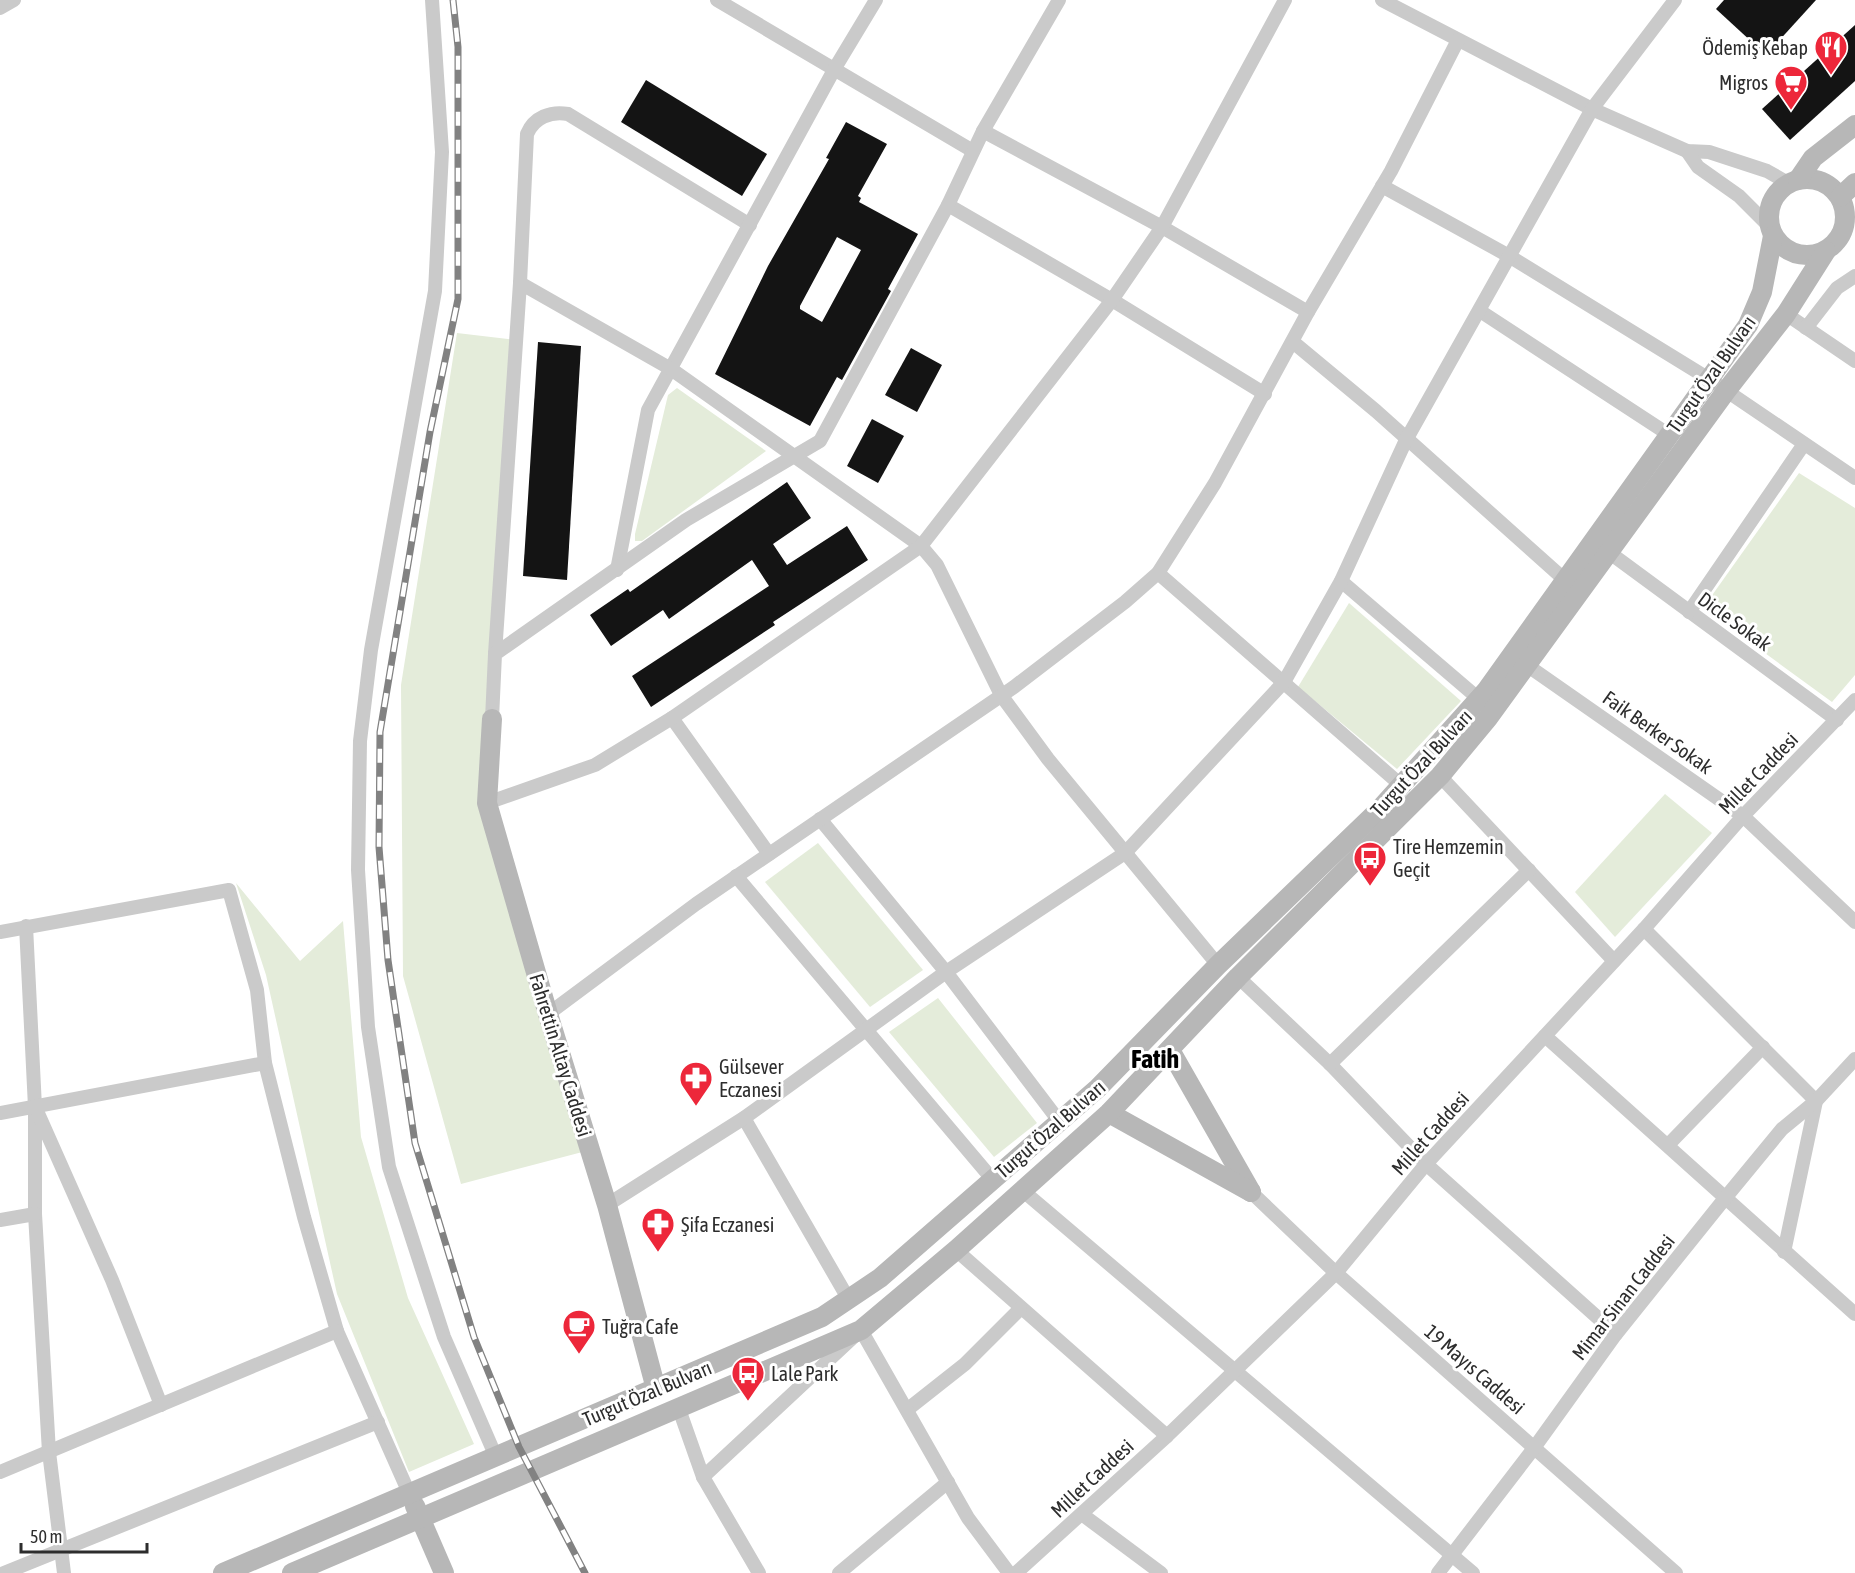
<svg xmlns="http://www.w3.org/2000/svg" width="1855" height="1573" font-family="'Asap Condensed',sans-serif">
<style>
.green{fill:#e4ecda}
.building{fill:#141414;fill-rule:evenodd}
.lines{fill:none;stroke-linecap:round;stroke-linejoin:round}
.street{stroke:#cacaca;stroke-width:14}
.secondary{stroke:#b7b7b7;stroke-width:20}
.rail-casing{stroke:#828282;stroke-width:7}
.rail{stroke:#fff;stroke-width:4.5;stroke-dasharray:14;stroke-linecap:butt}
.labels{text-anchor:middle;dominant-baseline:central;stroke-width:6;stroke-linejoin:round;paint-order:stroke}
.poi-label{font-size:20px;fill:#2d2d2d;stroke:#fff;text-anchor:start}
.street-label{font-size:20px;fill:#2d2d2d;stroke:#fff}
.district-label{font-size:26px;font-weight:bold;fill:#000;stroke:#fff}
</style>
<rect width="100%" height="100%" fill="#fff"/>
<g class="green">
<polygon points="457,333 516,340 487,803 590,1150 461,1184 403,976 401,685"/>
<polygon points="677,388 766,451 642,541 635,541 635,534 668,395"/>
<polygon points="1799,473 1855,508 1855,675 1832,702 1703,608"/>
<polygon points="1349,603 1461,701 1397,769 1298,687"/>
<polygon points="1665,794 1712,833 1615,937 1575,892"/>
<polygon points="818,843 923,970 870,1007 765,882"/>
<polygon points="236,883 300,961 343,921 361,1137 408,1298 474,1444 409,1472 337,1294 266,975"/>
<polygon points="938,998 1037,1123 994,1157 889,1032"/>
</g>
<g class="building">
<polygon points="1724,0 1816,0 1766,55 1716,9"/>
<polygon points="1855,25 1855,81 1790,140 1762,109"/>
<polygon points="646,80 767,154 742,196 621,122"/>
<path d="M846,122L887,144L858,196L861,198L859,202L918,234L888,289L891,291L842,380L837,377L810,426L715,374L768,266L829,159L826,158ZM837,237L861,250L822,322L800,309V306Z"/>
<polygon points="538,342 581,346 567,580 523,576"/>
<polygon points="911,348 942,365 917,412 885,395"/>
<polygon points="872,419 904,436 878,483 847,466"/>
<polygon points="787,482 811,518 773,544 787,565 847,526 868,560 773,622 775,625 651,707 632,676 769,586 752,560 669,619 663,610 611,646 590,615 628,589 630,592"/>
</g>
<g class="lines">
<g class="street">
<polyline points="432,0 442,152 435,291 371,650 360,741 358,870 368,1027 389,1167 444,1337 496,1457"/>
<polyline points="717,0 973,151"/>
<polyline points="1382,0 1592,109 1687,151 1709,152 1767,171 1788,183"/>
<polyline points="0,8 14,0"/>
<polyline points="983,131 1162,227 1308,312"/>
<polyline points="1687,151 1698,167 1739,196 1770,227"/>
<polyline points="1382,186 1509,256 1709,379 1855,478"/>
<polyline points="948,205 1112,300 1265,394"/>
<path d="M520,283L527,134C534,117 551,111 568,114L750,225"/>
<polyline points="1480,311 1668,434"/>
<polyline points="1786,314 1855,361"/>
<polyline points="1806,328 1837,288 1855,276"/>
<polyline points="1293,342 1376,411 1565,580"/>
<polyline points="1610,553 1837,720"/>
<polyline points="617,570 648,410 835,68 876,0"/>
<polyline points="1158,573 1402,786"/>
<polyline points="1341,581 1479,699"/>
<polyline points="1689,612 1804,444"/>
<polyline points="495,654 520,283 671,369 921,546 937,565 1001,695 1048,759 1218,965"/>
<polyline points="1521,661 1743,816 1855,922"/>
<polyline points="672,718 769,854"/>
<polyline points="492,719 495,654 686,520 820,441 948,205 983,131 1059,0"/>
<polyline points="1440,776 1614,961"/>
<polyline points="487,803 595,765 672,718 921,546 1112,300 1162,227 1285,0"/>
<polyline points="820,819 946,972 1059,1121"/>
<polyline points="736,876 993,1180"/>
<polyline points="26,926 35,1107 35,1214 49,1452 64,1573"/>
<polyline points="1644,929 1816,1101 1784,1252"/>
<polyline points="0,932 229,890 257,990 265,1063 304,1217 337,1331 409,1493"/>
<polyline points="1238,977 1330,1064 1426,1164 1616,1334"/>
<polyline points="548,1014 696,904 1014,687 1125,602 1158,573 1215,483 1308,312 1391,171 1458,40"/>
<polyline points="1545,1036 1855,1314"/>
<polyline points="1330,1064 1529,870"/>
<polyline points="37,1111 112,1280 161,1405"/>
<polyline points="0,1113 265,1063"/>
<polyline points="744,1118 849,1300"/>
<polyline points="1668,1145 1763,1047"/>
<polyline points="1022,1190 1473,1573"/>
<polyline points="1251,1192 1336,1273 1676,1573"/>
<polyline points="607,1205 744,1118 946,972 1125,853 1284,682 1341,581 1406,440 1592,109 1675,0"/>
<polyline points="0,1220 35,1214"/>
<polyline points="956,1250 1167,1436"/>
<polyline points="679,1409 703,1477 759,1573"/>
<polyline points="908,1409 965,1364 1020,1309"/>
<polyline points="0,1472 337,1331"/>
<polyline points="703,1477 861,1330 968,1518 1009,1573"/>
<polyline points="1083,1515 1161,1573"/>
<polyline points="4,1573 378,1422"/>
<polyline points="839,1573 948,1482"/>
<polyline points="1016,1573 1167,1436 1336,1273 1426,1164 1644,929 1743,816 1855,700"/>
<polyline points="1438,1573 1534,1448 1616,1334 1726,1197 1782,1129 1816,1101 1855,1059"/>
</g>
<g class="secondary">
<circle cx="1807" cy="217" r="38"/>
<polyline points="1798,180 1813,158 1855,125"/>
<polyline points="1840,197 1855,183"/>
<polyline points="492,719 487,803 548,1014 607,1205 656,1389"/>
<polyline points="1170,1050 1251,1192"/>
<polyline points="1109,1113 1251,1192"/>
<polyline points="415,1506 444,1573"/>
<polyline points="223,1573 822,1317 880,1278 1098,1088 1218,965 1380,809 1486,691 1748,325 1762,292 1773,236"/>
<polyline points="292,1573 861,1330 956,1250 1109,1113 1238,977 1440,776 1488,718 1726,391 1786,314 1826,251"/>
</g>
<g class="rail-casing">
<polyline id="rail" points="453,0 458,47 458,299 430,432 380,732 379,847 388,960 415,1143 474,1337 519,1447 585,1573"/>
</g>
<use href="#rail" class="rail"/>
</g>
<defs>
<g id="restaurant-pin" transform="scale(1.725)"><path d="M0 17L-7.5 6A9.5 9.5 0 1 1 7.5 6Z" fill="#ed273a" stroke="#fff"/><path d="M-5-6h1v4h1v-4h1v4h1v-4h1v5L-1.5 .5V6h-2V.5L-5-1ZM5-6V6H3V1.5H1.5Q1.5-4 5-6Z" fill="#fff"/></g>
<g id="supermarket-pin" transform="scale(1.725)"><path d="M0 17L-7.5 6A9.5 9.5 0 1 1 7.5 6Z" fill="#ed273a" stroke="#fff"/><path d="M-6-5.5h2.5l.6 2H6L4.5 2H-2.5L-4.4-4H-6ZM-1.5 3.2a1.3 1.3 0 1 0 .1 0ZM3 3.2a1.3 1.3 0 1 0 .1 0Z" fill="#fff"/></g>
<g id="bus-pin" transform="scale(1.725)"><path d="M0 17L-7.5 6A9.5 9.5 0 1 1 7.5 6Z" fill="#ed273a" stroke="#fff"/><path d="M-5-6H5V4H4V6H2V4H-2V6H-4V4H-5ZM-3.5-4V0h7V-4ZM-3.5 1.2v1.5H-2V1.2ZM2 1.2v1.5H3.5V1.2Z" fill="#fff"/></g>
<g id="pharmacy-pin" transform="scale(1.725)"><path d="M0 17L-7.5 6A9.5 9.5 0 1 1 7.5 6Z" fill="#ed273a" stroke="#fff"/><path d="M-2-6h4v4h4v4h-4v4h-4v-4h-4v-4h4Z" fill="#fff"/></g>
<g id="cafe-pin" transform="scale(1.725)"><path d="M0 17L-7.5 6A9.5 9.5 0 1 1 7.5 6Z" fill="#ed273a" stroke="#fff"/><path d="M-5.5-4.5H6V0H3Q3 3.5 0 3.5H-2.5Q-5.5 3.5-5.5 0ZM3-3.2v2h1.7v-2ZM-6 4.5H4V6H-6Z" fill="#fff"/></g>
</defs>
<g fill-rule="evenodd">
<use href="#restaurant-pin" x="1831" y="47"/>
<use href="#supermarket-pin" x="1791" y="82"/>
<use href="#bus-pin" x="1370" y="858"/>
<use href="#pharmacy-pin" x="696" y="1078"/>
<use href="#pharmacy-pin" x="658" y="1224"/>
<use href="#cafe-pin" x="579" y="1326"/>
<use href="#bus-pin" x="748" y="1373"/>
</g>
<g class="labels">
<g class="poi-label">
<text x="1808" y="47" text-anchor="end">Ödemiş Kebap</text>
<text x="1768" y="82" text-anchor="end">Migros</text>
<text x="1393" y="846">Tire Hemzemin<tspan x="1393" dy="23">Geçit</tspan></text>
<text x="719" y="1066">Gülsever<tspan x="719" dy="23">Eczanesi</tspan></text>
<text x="681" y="1224">Şifa Eczanesi</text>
<text x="602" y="1326">Tuğra Cafe</text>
<text x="771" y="1373">Lale Park</text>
</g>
<g class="street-label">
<text transform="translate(1711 374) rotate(-55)">Turgut Özal Bulvarı</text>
<text transform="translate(1735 621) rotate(36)">Dicle Sokak</text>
<text transform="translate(1658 732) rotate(35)">Faik Berker Sokak</text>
<text transform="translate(1421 763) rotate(-47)">Turgut Özal Bulvarı</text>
<text transform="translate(1758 773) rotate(-46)">Millet Caddesi</text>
<text transform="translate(561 1055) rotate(73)">Fahrettin Altay Caddesi</text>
<text transform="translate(1050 1129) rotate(-41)">Turgut Özal Bulvarı</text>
<text transform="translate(1430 1133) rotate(-48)">Millet Caddesi</text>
<text transform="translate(1623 1297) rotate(-52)">Mimar Sinan Caddesi</text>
<text transform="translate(1475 1369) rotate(41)">19 Mayıs Caddesi</text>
<text transform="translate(647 1393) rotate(-23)">Turgut Özal Bulvarı</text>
<text transform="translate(1092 1478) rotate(-43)">Millet Caddesi</text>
</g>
<g class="district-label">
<text x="1155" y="1059">Fatih</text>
</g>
</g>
<path d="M21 1543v9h126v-9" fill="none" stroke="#2d2d2d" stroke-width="3"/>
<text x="30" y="1543" font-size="18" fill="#2d2d2d" stroke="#ffffff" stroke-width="4.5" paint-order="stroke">50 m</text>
</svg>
